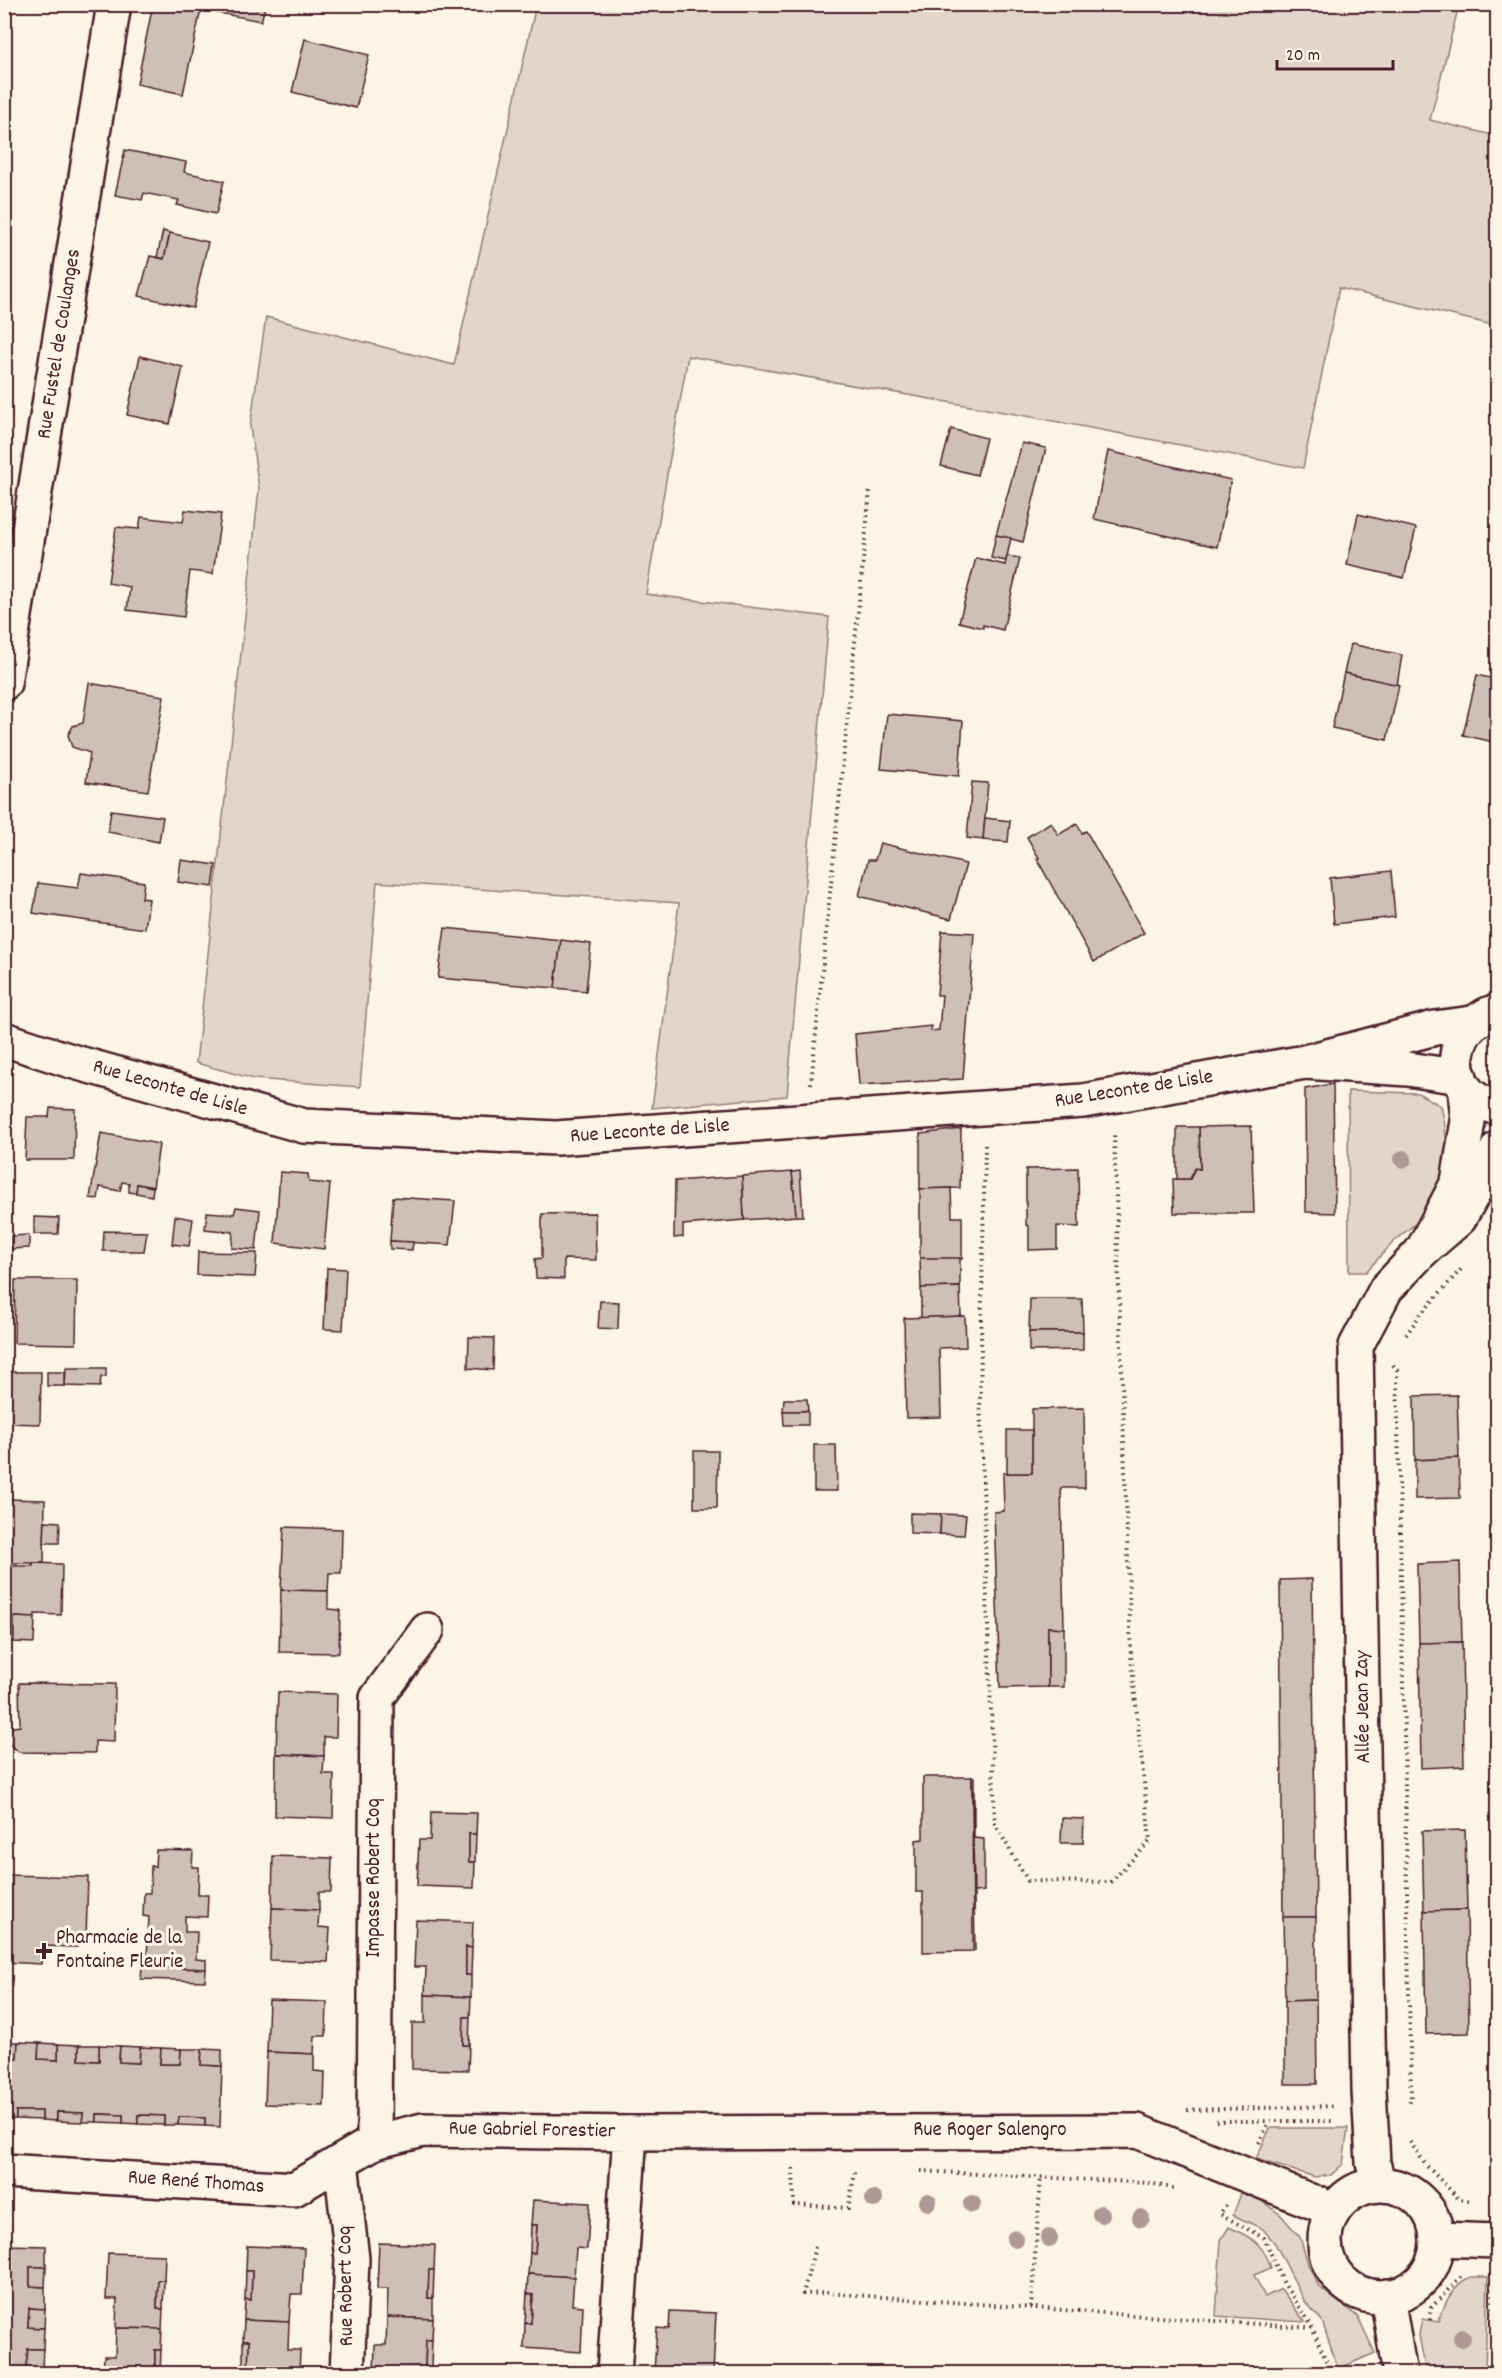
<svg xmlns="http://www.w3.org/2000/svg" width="1502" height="2378" font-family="Dekko,sans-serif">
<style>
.green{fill:#e2d5ca;stroke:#967a7a;stroke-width:1.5}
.building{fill:#cfc0b7;stroke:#4a1f2b;stroke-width:1.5}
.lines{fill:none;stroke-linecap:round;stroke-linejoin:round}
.minor-casing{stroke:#4a1f2b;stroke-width:38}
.path{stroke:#4a1f2b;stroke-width:4;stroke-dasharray:1.5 4.5;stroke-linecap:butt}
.minor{stroke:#fcf5e5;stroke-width:33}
.tree{fill:#af9895}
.poi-dot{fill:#4a1f2b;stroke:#fcf5e5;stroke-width:2}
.labels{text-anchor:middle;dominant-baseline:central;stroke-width:6;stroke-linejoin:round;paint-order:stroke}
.street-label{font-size:21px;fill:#4a1f2b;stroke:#fcf5e5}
.poi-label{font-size:21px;fill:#4a1f2b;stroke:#fcf5e5;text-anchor:start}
</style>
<rect width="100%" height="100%" fill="#fcf5e5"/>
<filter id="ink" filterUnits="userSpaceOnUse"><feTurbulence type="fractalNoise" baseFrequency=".0167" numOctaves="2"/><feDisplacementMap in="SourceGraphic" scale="12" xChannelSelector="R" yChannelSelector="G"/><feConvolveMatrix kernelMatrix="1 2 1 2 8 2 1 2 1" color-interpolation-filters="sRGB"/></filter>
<g filter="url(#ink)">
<g class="green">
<polygon points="536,5 1459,5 1430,120 1497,136 1497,326 1339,288 1303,468 1032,417 688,356 646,594 829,617 787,1096 652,1108 679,903 377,882 360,1087 254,1079 196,1063 259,489 250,427 266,317 454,365"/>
<path d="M1348,1091L1418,1093L1441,1106C1450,1142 1449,1182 1426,1213C1419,1222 1407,1230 1398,1238C1387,1248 1377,1260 1366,1272H1349Z"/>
<polygon points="1270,2128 1348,2128 1343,2164 1331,2175 1315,2177 1256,2159"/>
<polygon points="1242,2191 1262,2201 1281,2215 1300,2237 1309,2267 1319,2287 1358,2317 1375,2353 1338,2369 1322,2321 1304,2300 1276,2245 1263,2229 1233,2215"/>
<path d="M1229,2227C1251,2237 1264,2244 1271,2268L1254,2275L1265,2297L1281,2289L1305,2322L1216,2316L1221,2240Z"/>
<path d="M1471,2277H1488L1485,2373H1426L1419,2335L1422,2319L1439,2322C1444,2304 1453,2283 1471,2277Z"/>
</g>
<g class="building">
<polygon points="153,4 178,4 201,9 183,94 137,84"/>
<polygon points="214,4 266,4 261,21 213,12"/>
<polygon points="305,39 369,55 356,108 292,92"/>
<polygon points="125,150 186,162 184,172 224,181 216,214 177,205 179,200 144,193 142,200 115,195"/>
<polygon points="163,231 170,233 164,259 157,257"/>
<polygon points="170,233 208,242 193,308 139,296 150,256 164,259"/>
<polygon points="140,356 183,367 170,424 127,415"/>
<polygon points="951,429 986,438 977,475 941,466"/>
<polygon points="1022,443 1046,448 1023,542 996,535"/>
<polygon points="1108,451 1231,480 1217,547 1094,519"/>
<polygon points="185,510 221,514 213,574 190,571 184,617 127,610 130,587 108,583 116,527 139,529 141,517 183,522"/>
<polygon points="1358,514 1416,528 1404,578 1347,565"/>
<polygon points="996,535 1011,538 1006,561 991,558"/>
<polygon points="1007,556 1020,558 1003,630 983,625 983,628 959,622 976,558 1005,565"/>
<polygon points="1351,644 1402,655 1397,685 1344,673"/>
<polygon points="1344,673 1399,685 1387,740 1332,728"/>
<polygon points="1477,675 1498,680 1498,743 1463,735"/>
<polygon points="89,683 164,696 148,791 86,782 90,753 72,747 68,735 73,726 83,723"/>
<polygon points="887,714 963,721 959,776 881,769"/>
<polygon points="972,782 988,783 983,840 967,838"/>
<polygon points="111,810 163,817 159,842 108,832"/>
<polygon points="985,818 1010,821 1008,842 983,840"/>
<polygon points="1051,822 1058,835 1077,824 1082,833 1086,831 1144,933 1094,962 1037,859 1039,858 1027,837"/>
<polygon points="880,843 966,864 951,919 859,896 868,860 875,860"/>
<polygon points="181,860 216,865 213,887 178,882"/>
<polygon points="1391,871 1395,917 1334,924 1330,878"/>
<polygon points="81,873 144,882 142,898 149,899 145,929 33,913 38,883 78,888"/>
<polygon points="445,928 561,940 555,988 438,978"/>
<polygon points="942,931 974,933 963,1079 859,1085 855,1034 931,1026 931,1031 939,1030 942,995 937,995"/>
<polygon points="561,940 591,944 586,991 555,988"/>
<polygon points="1333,1084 1335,1213 1306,1212 1305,1089"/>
<polygon points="50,1108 75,1109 74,1160 25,1160 27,1117 49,1117"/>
<polygon points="1251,1126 1254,1213 1174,1213 1173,1179 1190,1179 1195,1168 1200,1169 1199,1127"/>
<polygon points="1177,1127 1199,1127 1200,1169 1195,1168 1190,1179 1177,1179"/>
<polygon points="961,1129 960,1188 920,1189 920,1134"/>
<polygon points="101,1133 159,1144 153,1187 137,1184 136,1193 129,1192 129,1183 122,1182 120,1191 100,1187 98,1199 90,1198"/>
<polygon points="1078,1168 1079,1227 1057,1226 1057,1249 1029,1250 1029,1226 1026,1225 1026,1169"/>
<polygon points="800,1171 803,1216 796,1216 792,1172"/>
<polygon points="280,1172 308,1174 309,1182 330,1184 324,1249 275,1243"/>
<polygon points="792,1172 796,1216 744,1220 742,1176"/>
<polygon points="742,1176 744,1220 683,1225 683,1237 674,1238 675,1181"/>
<polygon points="137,1184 153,1187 152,1196 136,1193"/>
<polygon points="951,1188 952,1217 962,1217 962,1259 920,1258 920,1189"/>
<polygon points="393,1197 455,1201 450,1245 390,1241"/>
<polygon points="236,1207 260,1210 256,1250 232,1248 233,1232 205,1229 207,1212 234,1214"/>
<polygon points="595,1213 596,1260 564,1259 564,1279 536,1278 535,1259 542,1258 542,1214"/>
<polygon points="175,1216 193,1219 189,1246 172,1244"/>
<polygon points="34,1217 59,1218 58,1234 34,1234"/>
<polygon points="104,1231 147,1232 144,1251 103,1251"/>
<polygon points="29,1235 29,1248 11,1249 11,1236"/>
<polygon points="390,1241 413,1242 412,1250 390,1249"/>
<polygon points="198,1252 257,1253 255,1277 197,1275"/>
<polygon points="920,1258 960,1258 960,1287 921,1288"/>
<polygon points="327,1268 346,1269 343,1330 324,1329"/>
<polygon points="15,1280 77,1280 76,1344 14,1343"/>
<polygon points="960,1287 961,1316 921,1318 921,1288"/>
<polygon points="1030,1299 1082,1299 1083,1332 1029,1332"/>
<polygon points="600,1301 619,1302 618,1329 598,1328"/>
<polygon points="965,1316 966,1347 939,1348 941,1417 906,1418 904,1318"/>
<polygon points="1029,1332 1083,1332 1083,1350 1029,1351"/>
<polygon points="469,1337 494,1338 493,1370 468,1368"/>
<polygon points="66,1368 106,1368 106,1377 101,1377 100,1387 65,1386"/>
<polygon points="4,1372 41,1372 40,1424 4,1423"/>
<rect x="47" y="1372" width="18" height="14"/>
<polygon points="1457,1395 1459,1458 1415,1460 1414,1396"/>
<polygon points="784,1399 807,1399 808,1411 783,1411"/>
<polygon points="1084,1408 1085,1488 1061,1488 1064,1628 1048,1627 1048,1687 1000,1688 994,1512 1004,1511 1003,1473 1032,1473 1032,1409"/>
<polygon points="783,1411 808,1411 808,1425 784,1425"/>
<rect x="1007" y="1430" width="25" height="43"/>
<polygon points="814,1445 836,1445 837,1491 814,1491"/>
<polygon points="694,1451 718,1451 717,1508 694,1508"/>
<polygon points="1459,1458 1460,1498 1415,1499 1415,1460"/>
<polygon points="4,1499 45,1500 44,1563 4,1563"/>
<polygon points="910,1513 941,1514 940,1534 910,1533"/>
<polygon points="941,1514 966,1515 964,1535 940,1534"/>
<polygon points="45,1521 60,1522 59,1543 44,1543"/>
<polygon points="284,1527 342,1529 341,1573 329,1573 328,1591 281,1590"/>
<polygon points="1460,1562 1462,1642 1419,1643 1417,1564"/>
<polygon points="33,1563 62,1564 61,1615 35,1614 35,1618 14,1617 14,1642 4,1641 4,1566 33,1566"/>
<polygon points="1312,1579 1316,1917 1283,1917 1280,1580"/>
<polygon points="281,1590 328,1591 328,1609 340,1610 339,1653 279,1652"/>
<polygon points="14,1617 35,1618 34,1643 14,1642"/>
<polygon points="1048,1627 1064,1628 1064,1687 1048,1687"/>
<polygon points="1462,1642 1464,1766 1421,1768 1419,1643"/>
<polygon points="19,1683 115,1684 114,1742 95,1741 95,1753 19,1752 8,1743 7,1736 13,1727 20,1726"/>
<polygon points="278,1692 337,1694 336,1737 324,1737 324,1756 276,1754"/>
<polygon points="276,1754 324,1756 323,1774 334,1774 333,1818 275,1816"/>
<polygon points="923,1777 972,1777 973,1951 923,1952 923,1892 916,1892 916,1840 923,1839"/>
<polygon points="972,1777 974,1777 974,1838 984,1839 984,1891 974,1892 975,1951"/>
<polygon points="431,1812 477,1813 476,1834 469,1834 469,1862 475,1862 474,1888 417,1886 419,1840 430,1840"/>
<polygon points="1062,1818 1084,1819 1083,1843 1061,1843"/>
<polygon points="1465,1830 1467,1910 1424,1911 1422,1831"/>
<polygon points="469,1834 476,1834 475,1862 469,1862"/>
<polygon points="156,1850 193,1851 192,1867 199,1867 198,1895 208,1895 207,1917 185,1916 185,1932 197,1932 196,1959 206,1960 206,1969 142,1967 142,1958 147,1958 149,1917 143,1916 144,1893 150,1893 151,1866 155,1867"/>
<polygon points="273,1856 332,1858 331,1892 319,1892 319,1910 272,1908"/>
<polygon points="4,1875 88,1877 86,1937 76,1938 77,1947 42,1946 41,1964 4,1962"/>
<polygon points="272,1908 319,1910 318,1927 330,1928 328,1962 270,1960"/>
<polygon points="1467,1910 1469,2033 1426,2034 1424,1911"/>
<polygon points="1283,1917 1316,1917 1316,2000 1285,2001"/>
<polygon points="416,1920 473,1922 472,1948 466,1947 466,1975 471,1975 471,1997 425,1995 426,1967 414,1967"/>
<polygon points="466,1947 472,1948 471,1975 466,1975"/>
<polygon points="142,1967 206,1969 205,1981 141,1979"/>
<polygon points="425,1995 471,1997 470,2017 464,2017 463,2045 469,2045 468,2070 412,2069 412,2023 425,2023"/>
<polygon points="269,2000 327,2002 326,2036 315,2036 314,2054 267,2052"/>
<polygon points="1316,2000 1317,2084 1285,2084 1285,2001"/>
<polygon points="464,2017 470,2017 469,2045 463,2045"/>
<polygon points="4,2042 18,2042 17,2058 4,2058"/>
<polygon points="18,2042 39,2043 38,2059 58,2060 58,2044 79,2045 79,2060 99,2061 99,2045 120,2046 119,2062 139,2063 140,2047 161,2048 160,2064 180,2064 181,2049 202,2049 201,2065 222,2066 220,2127 205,2126 205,2118 179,2117 178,2125 164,2125 164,2116 138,2115 138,2124 123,2123 123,2115 97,2114 97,2122 82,2122 83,2113 57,2112 56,2121 42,2120 42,2111 16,2111 16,2119 4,2119 4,2058 17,2058"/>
<polygon points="39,2043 58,2044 58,2060 38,2059"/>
<polygon points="79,2045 99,2045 99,2061 79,2060"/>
<polygon points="120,2046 140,2047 139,2063 119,2062"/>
<polygon points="161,2048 181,2049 180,2064 160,2064"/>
<polygon points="202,2049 222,2050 222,2066 201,2065"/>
<polygon points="267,2052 314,2054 314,2071 325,2072 324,2106 265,2104"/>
<polygon points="16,2111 42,2111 42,2120 16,2119"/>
<polygon points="57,2112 83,2113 82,2122 57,2121"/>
<polygon points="97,2114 123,2115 123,2123 97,2122"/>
<polygon points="138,2115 164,2116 164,2125 138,2124"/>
<polygon points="179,2117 205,2118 205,2126 178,2125"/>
<polygon points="533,2200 590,2203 587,2249 576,2248 574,2277 528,2274 530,2253 535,2253 537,2225 531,2225"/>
<polygon points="531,2225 537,2225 535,2253 530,2253"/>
<polygon points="379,2243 435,2245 434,2270 429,2270 428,2298 433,2298 433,2319 387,2317 388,2289 377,2289"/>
<polygon points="4,2245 46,2246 46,2267 30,2267 30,2286 45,2287 45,2309 29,2308 28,2327 44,2328 43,2349 28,2349 26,2368 42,2368 42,2374 4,2374"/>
<polygon points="247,2246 304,2248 302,2294 291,2294 289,2322 244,2320 245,2299 251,2300 252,2271 246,2271"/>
<polygon points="108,2253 165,2255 164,2280 158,2280 157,2309 163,2309 162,2329 116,2328 117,2299 106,2299"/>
<polygon points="30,2267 46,2267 45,2287 30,2286"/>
<polygon points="429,2270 434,2270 433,2298 428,2298"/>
<polygon points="246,2271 252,2271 251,2300 245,2299"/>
<polygon points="528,2274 574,2277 572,2305 583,2306 581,2352 524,2348 525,2323 531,2323 533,2295 527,2294"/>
<polygon points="158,2280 164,2280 163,2309 157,2309"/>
<polygon points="527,2294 533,2295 531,2323 525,2323"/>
<polygon points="29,2308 45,2309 44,2328 28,2327"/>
<polygon points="670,2311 716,2313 713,2374 654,2372 657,2328 669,2329"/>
<polygon points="387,2317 433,2319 432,2340 426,2340 425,2367 431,2367 431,2374 374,2374 375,2345 386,2345"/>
<polygon points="244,2320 289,2322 288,2350 300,2350 299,2374 242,2374 243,2369 248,2369 249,2341 243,2341"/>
<polygon points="116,2328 162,2329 161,2350 155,2350 155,2374 103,2374 104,2356 115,2356"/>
<polygon points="426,2340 432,2340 431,2367 425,2367"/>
<polygon points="243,2341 249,2341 248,2369 243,2369"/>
<polygon points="28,2349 43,2349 42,2368 26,2368"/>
<polygon points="155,2350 161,2350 160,2374 155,2374"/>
</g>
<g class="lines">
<g class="minor-casing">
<g id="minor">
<polyline points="4,683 114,4"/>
<path d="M1498,1012C1491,1012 1486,1015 1480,1019C1457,1031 1449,1067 1465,1089C1474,1100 1485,1105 1498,1108"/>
<polyline points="4,1039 71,1061 304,1126 556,1138 1083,1101 1305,1062"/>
<polyline points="1460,1077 1408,1069 1305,1062 1435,1028 1472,1023"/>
<polyline points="1465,1088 1468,1121 1458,1182 1422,1251 1459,1219 1498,1148"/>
<polyline points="630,2133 1137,2131 1333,2210"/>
<polyline points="374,2142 377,1698 427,1630"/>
<polyline points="341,2162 352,2259 347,2374"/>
<polyline points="4,2171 294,2189 374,2142 423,2130 630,2133 614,2374"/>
<polyline points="1379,2184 1373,2163 1369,2089 1356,1346 1386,1289 1422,1251"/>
<circle cx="1381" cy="2241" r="56"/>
<polyline points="1437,2239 1498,2241"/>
<polyline points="1387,2296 1400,2374"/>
</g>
</g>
<g class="path">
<polyline points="811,1084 870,491"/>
<polyline points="985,1145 980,1398 995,1824 1028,1881 1111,1882 1150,1841 1131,1656 1114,1133"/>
<polyline points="1406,1335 1420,1315 1463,1267"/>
<polyline points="1393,1365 1397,1370 1411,2098 1408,2106"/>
<polyline points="1187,2110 1333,2106"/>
<polyline points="1216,2121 1334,2121"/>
<polyline points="1410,2142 1425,2164 1459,2199 1472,2201"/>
<polyline points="1259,2143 1269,2122"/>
<polyline points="793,2168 794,2205 848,2208 856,2168"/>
<polyline points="921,2171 1150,2183 1176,2189"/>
<polyline points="1226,2205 1220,2214 1264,2238 1284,2284 1309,2321 1332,2374"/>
<polyline points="815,2247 803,2294 827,2293 1312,2328"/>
<polyline points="1031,2308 1041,2177"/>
<polyline points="1430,2320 1431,2308 1461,2276"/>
<polyline points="1348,2374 1363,2366"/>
<polyline points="1491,2374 1494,2278"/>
</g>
<use href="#minor" class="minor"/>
</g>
<g class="tree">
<circle cx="1403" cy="1159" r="9"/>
<circle cx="874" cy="2199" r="9"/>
<circle cx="928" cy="2202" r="9"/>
<circle cx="972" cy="2204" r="9"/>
<circle cx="1101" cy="2214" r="9"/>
<circle cx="1141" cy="2218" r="9"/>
<circle cx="1049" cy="2238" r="9"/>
<circle cx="1015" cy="2239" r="9"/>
<circle cx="1462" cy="2338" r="9"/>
</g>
</g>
<path class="poi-dot" d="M41 1942h6v6h6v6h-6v6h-6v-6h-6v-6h6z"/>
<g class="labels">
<g class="street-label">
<text transform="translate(60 344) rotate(-81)">Rue Fustel de Coulanges</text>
<text transform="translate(170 1089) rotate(16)">Rue Leconte de Lisle</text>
<text transform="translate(1134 1090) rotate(-9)">Rue Leconte de Lisle</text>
<text transform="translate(650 1132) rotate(-4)">Rue Leconte de Lisle</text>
<text transform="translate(1364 1707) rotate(-91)">Allée Jean Zay</text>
<text transform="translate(375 1878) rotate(-90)">Impasse Robert Coq</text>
<text transform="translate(532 2131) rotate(1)">Rue Gabriel Forestier</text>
<text x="990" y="2131">Rue Roger Salengro</text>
<text transform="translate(196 2183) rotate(4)">Rue René Thomas</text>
<text transform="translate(347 2286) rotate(-91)">Rue Robert Coq</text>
</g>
<g class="poi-label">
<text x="56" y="1939">Pharmacie de la<tspan x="56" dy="24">Fontaine Fleurie</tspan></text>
</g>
</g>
<rect width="1502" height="2378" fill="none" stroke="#fcf5e5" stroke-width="24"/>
<rect x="12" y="12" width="1478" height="2354" fill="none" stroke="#4a1f2b" stroke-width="2" filter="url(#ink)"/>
<path d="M1277 60v9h116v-9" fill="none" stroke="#4a1f2b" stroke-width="3"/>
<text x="1286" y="60" font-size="18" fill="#4a1f2b" stroke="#fcf5e5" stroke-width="4.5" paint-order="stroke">20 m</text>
</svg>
